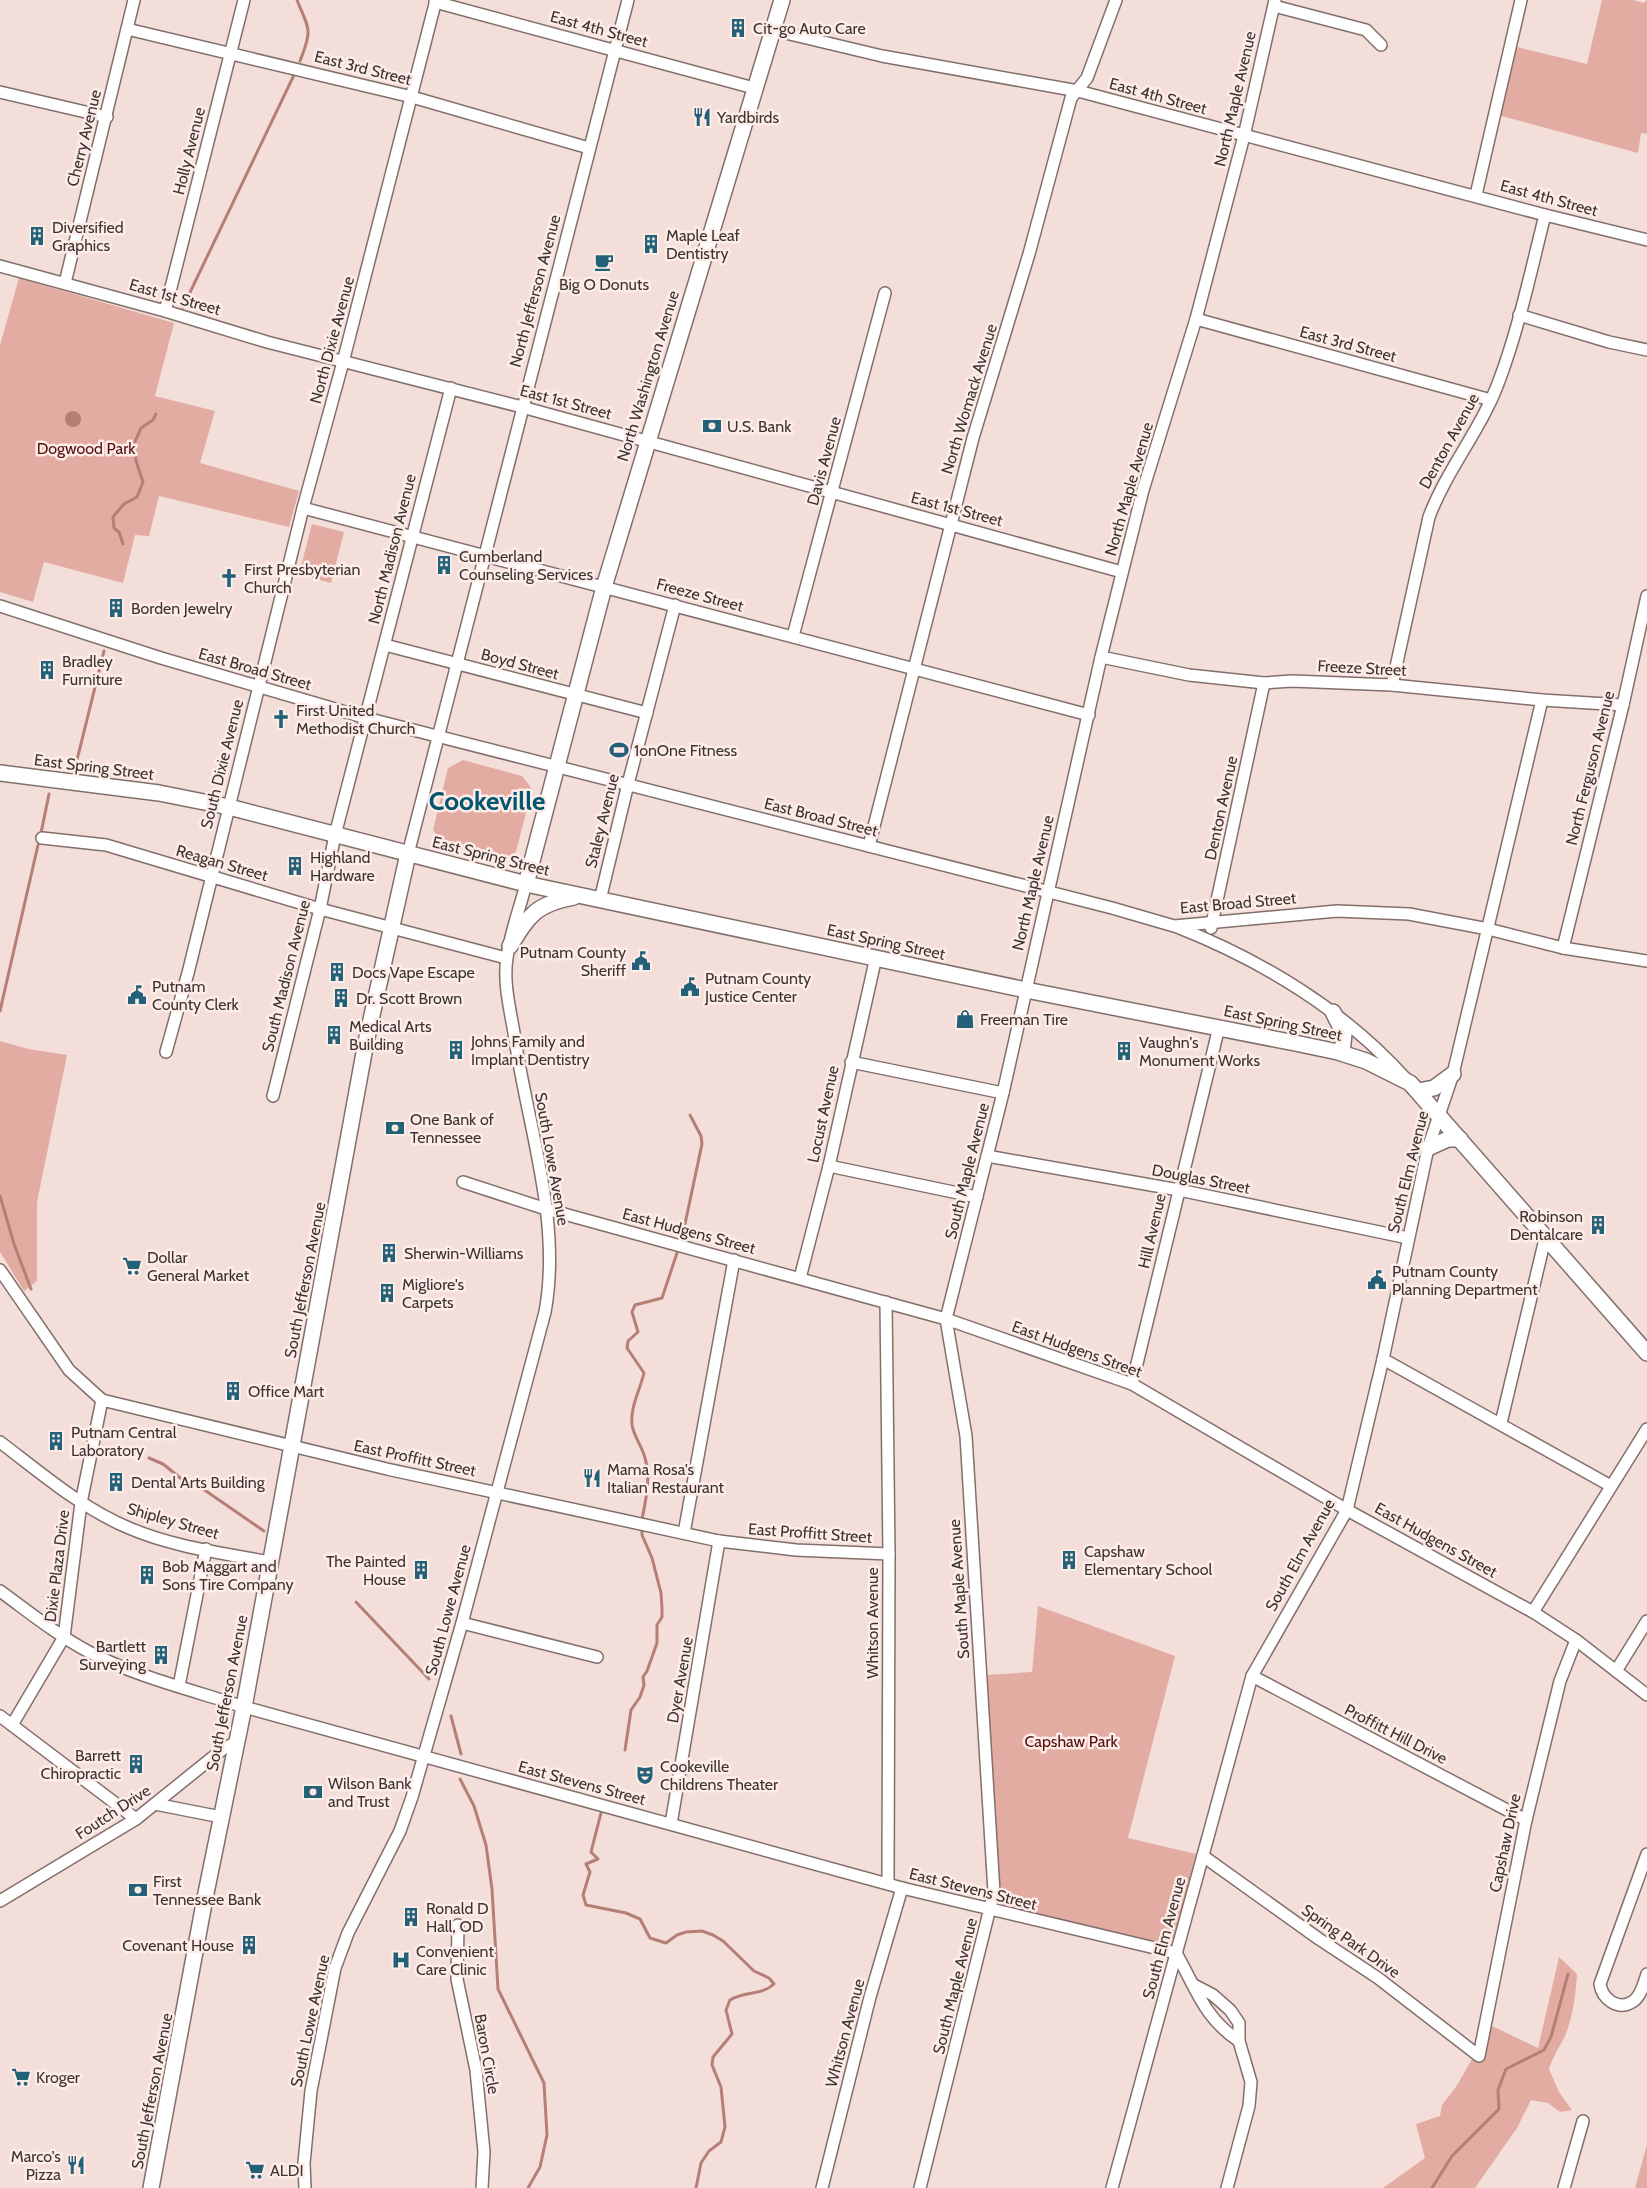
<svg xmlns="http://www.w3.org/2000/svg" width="1647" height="2188" font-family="Cabin,sans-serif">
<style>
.green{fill:#e3aca2}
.water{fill:#b67f76}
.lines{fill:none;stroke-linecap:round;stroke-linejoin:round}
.stream{stroke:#b67f76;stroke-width:3}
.minor-casing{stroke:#826f6b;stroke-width:14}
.major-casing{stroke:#826f6b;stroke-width:18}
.minor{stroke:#fff;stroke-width:11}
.major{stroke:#fff;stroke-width:15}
.labels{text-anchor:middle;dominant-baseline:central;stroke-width:5;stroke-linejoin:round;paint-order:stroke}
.poi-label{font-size:16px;fill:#3c3432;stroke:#feece9;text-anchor:start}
.street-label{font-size:16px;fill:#3c3432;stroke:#feece9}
.park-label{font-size:16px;fill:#530f08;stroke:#feece9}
.town-label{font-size:26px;font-weight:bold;fill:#02566f;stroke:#feece9}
</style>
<rect width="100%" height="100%" fill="#f4deda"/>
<g class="green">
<polygon points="1602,0 1633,0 1644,3 1647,0 1647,134 1641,133 1638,153 1498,115 1517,47 1587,64"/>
<polygon points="19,278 174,323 155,396 215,411 200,463 299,491 289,527 159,496 149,536 135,535 123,583 44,562 33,602 0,592 0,345"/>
<polygon points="312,524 344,532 331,583 299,574"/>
<polygon points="463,760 522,776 532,789 516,852 504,859 442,844 433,830 448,768"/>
<polygon points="0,1041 28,1049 67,1055 37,1202 37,1281 24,1291 0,1252"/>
<polygon points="1038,1606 1175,1656 1128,1838 1196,1854 1175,1936 1168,1944 1006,1908 1000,1901 987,1675 1032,1672"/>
<path d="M1559,1957L1577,1974C1576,1993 1572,2024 1563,2040C1557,2051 1553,2057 1549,2069L1559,2092L1572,2110L1560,2112L1548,2103L1531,2100L1517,2128L1475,2188H1383L1425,2158L1416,2124L1440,2116L1442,2105L1456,2087L1472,2059L1483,2060L1490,2025L1538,2048Z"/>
<polygon points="1647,2144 1647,2188 1635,2188"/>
</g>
<circle class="water" cx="73" cy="419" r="8"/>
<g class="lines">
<g class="stream">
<path d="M297,0C309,30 313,28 300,61"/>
<polyline points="183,307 294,75"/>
<polyline points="123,544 119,532 114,528 113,517 124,504 137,497 143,482 136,461 134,444 141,428 153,420 156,414"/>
<polyline points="75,768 104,651"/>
<polyline points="41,833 49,794"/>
<polyline points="0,1011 38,845"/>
<polyline points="0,1196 14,1244 31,1289"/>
<polyline points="682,1238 702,1144 701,1136 690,1115"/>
<polyline points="149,1458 163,1464 184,1481 203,1489 264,1531"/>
<path d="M642,1519C646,1499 651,1478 645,1458C642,1446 634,1437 632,1425C630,1407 640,1390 644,1373L627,1348L628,1341L638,1332L632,1312L635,1305L662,1298L677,1253"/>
<polyline points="356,1602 429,1679"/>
<polyline points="451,1716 461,1754"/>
<polyline points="625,1750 631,1710 640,1697 644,1685 643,1677 647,1671 657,1643 657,1625 662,1617 662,1608 661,1593 652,1558 642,1535 642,1528"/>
<polyline points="460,1779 474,1806 486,1845 492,1889 498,1989 544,2083 547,2135 540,2167 528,2188"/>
<path d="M601,1813L591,1852L598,1859L586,1864L590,1872L583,1895L586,1905L626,1913L640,1919L650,1938L666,1943L677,1935L686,1932L702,1931L713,1935L723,1941L754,1971L769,1978L774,1984C761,1996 744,1991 730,2000L726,2010L732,2034L713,2057L712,2065L721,2087L725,2127L721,2142L709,2151L701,2163L696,2188"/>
<polyline points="1432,2188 1452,2156 1499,2109 1498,2090 1506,2069 1544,2050 1551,2037 1568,1974"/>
</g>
<g class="minor-casing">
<g id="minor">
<polyline points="435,2 754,88"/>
<polyline points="1274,6 1366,30 1381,45"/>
<polyline points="127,29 412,97 589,148"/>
<polyline points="773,30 882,56 1078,91 1545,215 1647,240"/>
<polyline points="0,92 107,117"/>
<polyline points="1476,195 1521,0"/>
<polyline points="0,266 165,311 267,342 522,407 1122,572"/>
<polyline points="65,283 134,0"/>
<polyline points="165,311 244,0"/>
<polyline points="1519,315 1609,342 1647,350"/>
<polyline points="1196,319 1491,400"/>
<polyline points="303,508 1089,715"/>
<polyline points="0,606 161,658 366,718 1112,908 1174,926 1337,911 1409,914 1488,929 1563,948 1647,961"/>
<polyline points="793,636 885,293"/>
<polyline points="385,645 647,713"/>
<polyline points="1101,657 1189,675 1264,683 1292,681 1392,685 1542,700 1623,705"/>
<path d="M1392,685L1429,517C1447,469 1481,430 1499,381C1519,328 1531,270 1545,215"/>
<polyline points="42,838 106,845 320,909 506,958"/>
<polyline points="869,846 973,438 1029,254 1071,98 1087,78 1116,0"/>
<polyline points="408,854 628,0"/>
<polyline points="600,900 628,784 675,605"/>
<path d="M1177,927C1261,960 1344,1010 1405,1078"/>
<polyline points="1211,928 1264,683"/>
<polyline points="1563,948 1623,705 1647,596"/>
<polyline points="166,1052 188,973 303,508 343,362 436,0"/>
<polyline points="851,1062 1003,1093"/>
<polyline points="273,1096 320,909 335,835 451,388"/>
<polyline points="987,1156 1179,1190 1408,1238"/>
<polyline points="829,1166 977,1197"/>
<polyline points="463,1182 546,1209 946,1319 1132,1384 1347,1510 1533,1612 1576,1640 1647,1695"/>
<polyline points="0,1270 69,1370 102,1400 387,1469 719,1541 796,1550 889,1554"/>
<polyline points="800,1278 829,1166 876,957"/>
<polyline points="886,1302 889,1554 888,1883"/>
<polyline points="1383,1359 1611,1486"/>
<polyline points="1132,1384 1219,1027"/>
<polyline points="1501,1423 1545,1239"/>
<path d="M0,1442C41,1473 81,1508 129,1528C173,1547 223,1553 270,1562"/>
<polyline points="684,1533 734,1260"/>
<path d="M0,1591C29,1612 57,1635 89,1652C137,1677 192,1690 244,1707L902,1888L1176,1953"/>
<polyline points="1533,1612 1647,1429"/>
<polyline points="462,1623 597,1657"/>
<polyline points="1616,1671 1647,1621"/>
<polyline points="1252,1676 1526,1820"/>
<polyline points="179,1686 206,1549"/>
<polyline points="0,1716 136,1819"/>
<polyline points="12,1725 64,1637 81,1503 102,1400"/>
<polyline points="155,1804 221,1817"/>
<polyline points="671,1824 719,1541"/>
<path d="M1647,1854L1600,1984C1602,1998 1617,2011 1632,2002C1641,1997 1644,1983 1647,1974"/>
<polyline points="1203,1856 1319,1939 1378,1978 1479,2056 1526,1820 1560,1681 1576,1640"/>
<polyline points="0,1901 136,1819 223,1749 237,1742"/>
<polyline points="458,1925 457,1979 476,2070 484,2152 482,2188"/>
<path d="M1176,1953C1196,1988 1204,2018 1239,2041"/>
<polyline points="1194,1985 1213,1995 1230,2010 1239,2023 1239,2041 1251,2082 1249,2106 1227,2188"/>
<path d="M305,2188L304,2163L311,2091L335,1968L348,1933L400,1831L412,1797L462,1623L545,1312C562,1220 527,1125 514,1033C510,1009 503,982 507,958C510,933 520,908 526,884"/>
<polyline points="822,2188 870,1997 902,1888"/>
<polyline points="920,2188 994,1892 966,1436 946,1319 1003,1093 1101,657 1143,490 1196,319 1244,136 1275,0"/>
<polyline points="1112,2188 1252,1676 1347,1510 1383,1359 1428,1148 1453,1074 1542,700"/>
<polyline points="1564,2188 1583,2121"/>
</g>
</g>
<g class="major-casing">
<g id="major">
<polyline points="0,773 159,793 229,807 526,884 1026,990 1295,1043 1338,1052 1366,1061 1410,1083 1647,1353"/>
<polyline points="526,884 604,587 782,0"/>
<path d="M510,946C529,915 536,904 574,897"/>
<polyline points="1333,1012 1344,1034 1342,1053"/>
<polyline points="1418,1091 1434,1088 1453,1074"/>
<polyline points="1428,1148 1448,1139 1460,1139"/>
<polyline points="151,2188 205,1898 244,1707 366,1042 408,854"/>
</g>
</g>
<use href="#minor" class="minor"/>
<use href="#major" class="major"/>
</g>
<defs>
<g id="building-bare" transform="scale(1.5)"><path d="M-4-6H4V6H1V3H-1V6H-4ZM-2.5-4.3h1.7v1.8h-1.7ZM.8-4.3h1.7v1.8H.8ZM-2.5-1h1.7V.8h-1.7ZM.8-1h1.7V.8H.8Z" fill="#236178" stroke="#feece9" stroke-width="2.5" paint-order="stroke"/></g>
<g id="restaurant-bare" transform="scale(1.5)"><path d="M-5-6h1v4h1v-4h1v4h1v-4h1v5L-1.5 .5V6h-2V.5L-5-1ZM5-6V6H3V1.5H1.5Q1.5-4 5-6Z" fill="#236178" stroke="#feece9" stroke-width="2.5" paint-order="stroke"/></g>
<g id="cafe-bare" transform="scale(1.5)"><path d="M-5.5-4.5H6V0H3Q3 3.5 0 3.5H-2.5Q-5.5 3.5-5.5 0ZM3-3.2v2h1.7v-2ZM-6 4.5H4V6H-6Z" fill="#236178" stroke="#feece9" stroke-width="2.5" paint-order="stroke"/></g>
<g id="bank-bare" transform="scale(1.5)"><path d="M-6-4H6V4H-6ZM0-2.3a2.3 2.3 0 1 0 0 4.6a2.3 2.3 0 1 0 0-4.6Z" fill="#236178" stroke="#feece9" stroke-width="2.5" paint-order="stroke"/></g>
<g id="church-bare" transform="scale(1.5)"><path d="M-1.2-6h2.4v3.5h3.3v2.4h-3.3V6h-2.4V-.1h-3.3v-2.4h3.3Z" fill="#236178" stroke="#feece9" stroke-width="2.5" paint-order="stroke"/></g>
<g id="stadium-bare" transform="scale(1.5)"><path d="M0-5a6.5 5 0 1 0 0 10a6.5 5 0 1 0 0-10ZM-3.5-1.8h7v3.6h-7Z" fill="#236178" stroke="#feece9" stroke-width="2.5" paint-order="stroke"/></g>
<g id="civic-bare" transform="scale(1.5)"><path d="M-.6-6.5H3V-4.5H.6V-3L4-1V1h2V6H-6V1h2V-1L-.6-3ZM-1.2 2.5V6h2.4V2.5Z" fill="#236178" stroke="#feece9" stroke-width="2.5" paint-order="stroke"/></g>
<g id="shop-bare" transform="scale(1.5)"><path d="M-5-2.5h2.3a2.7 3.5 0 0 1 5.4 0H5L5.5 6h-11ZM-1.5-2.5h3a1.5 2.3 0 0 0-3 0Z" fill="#236178" stroke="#feece9" stroke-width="2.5" paint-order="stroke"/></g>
<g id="supermarket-bare" transform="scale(1.5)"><path d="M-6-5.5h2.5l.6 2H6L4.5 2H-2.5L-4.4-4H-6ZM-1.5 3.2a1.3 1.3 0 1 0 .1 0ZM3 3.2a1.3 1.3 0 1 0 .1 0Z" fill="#236178" stroke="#feece9" stroke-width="2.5" paint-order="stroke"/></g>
<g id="theatre-bare" transform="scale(1.5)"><path d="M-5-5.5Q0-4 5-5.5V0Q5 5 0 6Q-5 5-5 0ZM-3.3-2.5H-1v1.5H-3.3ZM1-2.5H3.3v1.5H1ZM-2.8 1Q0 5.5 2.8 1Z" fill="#236178" stroke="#feece9" stroke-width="2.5" paint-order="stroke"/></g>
<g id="hospital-bare" transform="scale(1.5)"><path d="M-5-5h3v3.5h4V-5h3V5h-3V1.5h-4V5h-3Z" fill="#236178" stroke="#feece9" stroke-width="2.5" paint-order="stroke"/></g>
</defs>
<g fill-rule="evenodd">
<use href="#building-bare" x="738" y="28"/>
<use href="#restaurant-bare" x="702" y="117"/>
<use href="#building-bare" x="37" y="236"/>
<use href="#building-bare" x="651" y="244"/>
<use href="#cafe-bare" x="604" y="262"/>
<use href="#bank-bare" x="712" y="426"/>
<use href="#building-bare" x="444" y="565"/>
<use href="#church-bare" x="229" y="578"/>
<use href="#building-bare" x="116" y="608"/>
<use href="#building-bare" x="47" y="670"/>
<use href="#church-bare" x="281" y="719"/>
<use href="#stadium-bare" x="619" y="750"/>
<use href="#building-bare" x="295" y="866"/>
<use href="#civic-bare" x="641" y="961"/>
<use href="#building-bare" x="337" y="972"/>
<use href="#civic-bare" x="690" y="987"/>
<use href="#civic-bare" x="137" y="995"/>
<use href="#building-bare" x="341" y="998"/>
<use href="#shop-bare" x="965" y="1019"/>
<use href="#building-bare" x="334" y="1035"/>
<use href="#building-bare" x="456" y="1050"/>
<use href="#building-bare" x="1124" y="1051"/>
<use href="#bank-bare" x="395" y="1128"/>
<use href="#building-bare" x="1598" y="1225"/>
<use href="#building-bare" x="389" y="1253"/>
<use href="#supermarket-bare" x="132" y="1266"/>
<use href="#civic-bare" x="1377" y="1280"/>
<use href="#building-bare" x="387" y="1293"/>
<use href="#building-bare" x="233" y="1391"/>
<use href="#building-bare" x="56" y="1441"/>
<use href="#restaurant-bare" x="592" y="1478"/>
<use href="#building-bare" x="116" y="1482"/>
<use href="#building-bare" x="1069" y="1560"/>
<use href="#building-bare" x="421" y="1570"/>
<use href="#building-bare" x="147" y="1575"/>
<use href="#building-bare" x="161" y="1655"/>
<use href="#building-bare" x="136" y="1764"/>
<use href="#theatre-bare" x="645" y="1775"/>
<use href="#bank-bare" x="313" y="1792"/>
<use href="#bank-bare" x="138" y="1890"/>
<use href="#building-bare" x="411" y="1917"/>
<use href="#building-bare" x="249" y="1945"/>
<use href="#hospital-bare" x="401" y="1960"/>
<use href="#supermarket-bare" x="21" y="2077"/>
<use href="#restaurant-bare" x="76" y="2165"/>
<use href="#supermarket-bare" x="255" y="2170"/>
</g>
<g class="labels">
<g class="poi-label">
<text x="753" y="28">Cit-go Auto Care</text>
<text x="717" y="117">Yardbirds</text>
<text x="52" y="227">Diversified<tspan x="52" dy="18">Graphics</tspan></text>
<text x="666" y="235">Maple Leaf<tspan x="666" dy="18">Dentistry</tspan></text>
<text x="604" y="284" text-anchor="middle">Big O Donuts</text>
<text x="727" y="426">U.S. Bank</text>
<text x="459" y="556">Cumberland<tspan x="459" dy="18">Counseling Services</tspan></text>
<text x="244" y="569">First Presbyterian<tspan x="244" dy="18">Church</tspan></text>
<text x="131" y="608">Borden Jewelry</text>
<text x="62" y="661">Bradley<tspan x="62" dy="18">Furniture</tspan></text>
<text x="296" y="710">First United<tspan x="296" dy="18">Methodist Church</tspan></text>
<text x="634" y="750">1onOne Fitness</text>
<text x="310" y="857">Highland<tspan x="310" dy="18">Hardware</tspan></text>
<text x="626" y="952" text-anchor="end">Putnam County<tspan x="626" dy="18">Sheriff</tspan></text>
<text x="352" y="972">Docs Vape Escape</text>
<text x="705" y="978">Putnam County<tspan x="705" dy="18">Justice Center</tspan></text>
<text x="152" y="986">Putnam<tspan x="152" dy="18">County Clerk</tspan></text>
<text x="356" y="998">Dr. Scott Brown</text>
<text x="980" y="1019">Freeman Tire</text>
<text x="349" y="1026">Medical Arts<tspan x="349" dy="18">Building</tspan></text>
<text x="471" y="1041">Johns Family and<tspan x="471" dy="18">Implant Dentistry</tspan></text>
<text x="1139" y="1042">Vaughn's<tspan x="1139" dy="18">Monument Works</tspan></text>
<text x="410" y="1119">One Bank of<tspan x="410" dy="18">Tennessee</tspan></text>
<text x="1583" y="1216" text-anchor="end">Robinson<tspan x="1583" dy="18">Dentalcare</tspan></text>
<text x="404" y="1253">Sherwin-Williams</text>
<text x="147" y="1257">Dollar<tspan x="147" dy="18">General Market</tspan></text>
<text x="1392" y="1271">Putnam County<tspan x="1392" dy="18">Planning Department</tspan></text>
<text x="402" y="1284">Migliore's<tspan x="402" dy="18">Carpets</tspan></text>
<text x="248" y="1391">Office Mart</text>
<text x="71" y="1432">Putnam Central<tspan x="71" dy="18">Laboratory</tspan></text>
<text x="607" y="1469">Mama Rosa's<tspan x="607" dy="18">Italian Restaurant</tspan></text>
<text x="131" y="1482">Dental Arts Building</text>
<text x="1084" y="1551">Capshaw<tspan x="1084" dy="18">Elementary School</tspan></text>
<text x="406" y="1561" text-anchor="end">The Painted<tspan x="406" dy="18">House</tspan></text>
<text x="162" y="1566">Bob Maggart and<tspan x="162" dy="18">Sons Tire Company</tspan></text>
<text x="146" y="1646" text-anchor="end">Bartlett<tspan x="146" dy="18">Surveying</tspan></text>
<text x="121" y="1755" text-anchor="end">Barrett<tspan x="121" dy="18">Chiropractic</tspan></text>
<text x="660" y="1766">Cookeville<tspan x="660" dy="18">Childrens Theater</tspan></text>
<text x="328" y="1783">Wilson Bank<tspan x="328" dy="18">and Trust</tspan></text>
<text x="153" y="1881">First<tspan x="153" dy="18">Tennessee Bank</tspan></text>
<text x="426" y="1908">Ronald D<tspan x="426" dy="18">Hall, OD</tspan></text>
<text x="234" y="1945" text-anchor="end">Covenant House</text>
<text x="416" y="1951">Convenient<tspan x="416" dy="18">Care Clinic</tspan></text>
<text x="36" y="2077">Kroger</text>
<text x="61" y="2156" text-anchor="end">Marco's<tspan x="61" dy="18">Pizza</tspan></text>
<text x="270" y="2170">ALDI</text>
</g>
<g class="street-label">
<text transform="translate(599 29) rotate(15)">East 4th Street</text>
<text transform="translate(363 68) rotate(14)">East 3rd Street</text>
<text transform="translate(1158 96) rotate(15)">East 4th Street</text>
<text transform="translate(1235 99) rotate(-77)">North Maple Avenue</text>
<text transform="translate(84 138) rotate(-76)">Cherry Avenue</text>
<text transform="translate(189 151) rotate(-76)">Holly Avenue</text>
<text transform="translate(1549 198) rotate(15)">East 4th Street</text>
<text transform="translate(535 291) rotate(-75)">North Jefferson Avenue</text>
<text transform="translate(175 297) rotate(16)">East 1st Street</text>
<text transform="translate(332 340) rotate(-75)">North Dixie Avenue</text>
<text transform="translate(1348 344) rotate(15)">East 3rd Street</text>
<text transform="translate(648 376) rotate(-73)">North Washington Avenue</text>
<text transform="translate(969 399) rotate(-73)">North Womack Avenue</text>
<text transform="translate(566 402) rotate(15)">East 1st Street</text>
<text transform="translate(1449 441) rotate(-61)">Denton Avenue</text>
<text transform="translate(824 461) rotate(-75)">Davis Avenue</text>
<text transform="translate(1129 489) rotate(-74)">North Maple Avenue</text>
<text transform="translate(957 509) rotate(15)">East 1st Street</text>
<text transform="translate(392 549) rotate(-76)">North Madison Avenue</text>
<text transform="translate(700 595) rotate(15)">Freeze Street</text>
<text transform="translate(520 664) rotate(15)">Boyd Street</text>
<text transform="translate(1362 668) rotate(3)">Freeze Street</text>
<text transform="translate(255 669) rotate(16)">East Broad Street</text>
<text transform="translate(222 764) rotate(-76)">South Dixie Avenue</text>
<text transform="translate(94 767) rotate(7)">East Spring Street</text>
<text transform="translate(1590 768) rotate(-76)">North Ferguson Avenue</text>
<text transform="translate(1221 808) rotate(-78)">Denton Avenue</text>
<text transform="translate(821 817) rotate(14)">East Broad Street</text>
<text transform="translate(602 821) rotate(-76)">Staley Avenue</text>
<text transform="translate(491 856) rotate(14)">East Spring Street</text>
<text transform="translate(222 863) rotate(16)">Reagan Street</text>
<text transform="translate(1033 883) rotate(-77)">North Maple Avenue</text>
<text transform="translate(1238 903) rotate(-5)">East Broad Street</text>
<text transform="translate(886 942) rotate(12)">East Spring Street</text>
<text transform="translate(286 976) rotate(-76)">South Madison Avenue</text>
<text transform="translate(1283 1023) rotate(12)">East Spring Street</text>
<text transform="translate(823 1114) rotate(-78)">Locust Avenue</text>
<text transform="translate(552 1159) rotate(80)">South Lowe Avenue</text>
<text transform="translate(967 1171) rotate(-76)">South Maple Avenue</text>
<text transform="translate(1408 1172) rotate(-76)">South Elm Avenue</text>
<text transform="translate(1201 1179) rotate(11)">Douglas Street</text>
<text transform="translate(689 1231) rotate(15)">East Hudgens Street</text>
<text transform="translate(1152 1231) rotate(-77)">Hill Avenue</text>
<text transform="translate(305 1280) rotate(-79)">South Jefferson Avenue</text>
<text transform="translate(1077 1349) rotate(20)">East Hudgens Street</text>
<text transform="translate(415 1458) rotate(12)">East Proffitt Street</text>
<text transform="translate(173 1521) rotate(16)">Shipley Street</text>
<text transform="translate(810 1533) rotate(4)">East Proffitt Street</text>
<text transform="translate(1436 1540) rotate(29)">East Hudgens Street</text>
<text transform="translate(1300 1555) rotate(-61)">South Elm Avenue</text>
<text transform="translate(57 1566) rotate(-83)">Dixie Plaza Drive</text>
<text transform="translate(959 1589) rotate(-94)">South Maple Avenue</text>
<text transform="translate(448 1610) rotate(-75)">South Lowe Avenue</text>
<text transform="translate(872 1623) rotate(-90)">Whitson Avenue</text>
<text transform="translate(680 1680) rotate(-80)">Dyer Avenue</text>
<text transform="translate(227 1693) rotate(-79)">South Jefferson Avenue</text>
<text transform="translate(1396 1734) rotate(27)">Proffitt Hill Drive</text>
<text transform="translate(582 1783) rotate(15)">East Stevens Street</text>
<text transform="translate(113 1812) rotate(-33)">Foutch Drive</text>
<text transform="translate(1505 1843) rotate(-78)">Capshaw Drive</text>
<text transform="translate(973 1889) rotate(14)">East Stevens Street</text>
<text transform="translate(1164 1938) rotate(-75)">South Elm Avenue</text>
<text transform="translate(1351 1941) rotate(35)">Spring Park Drive</text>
<text transform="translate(955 1986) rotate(-76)">South Maple Avenue</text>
<text transform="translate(310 2021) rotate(-78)">South Lowe Avenue</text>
<text transform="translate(845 2033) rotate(-75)">Whitson Avenue</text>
<text transform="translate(487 2054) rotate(80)">Baron Circle</text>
<text transform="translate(152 2091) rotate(-79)">South Jefferson Avenue</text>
</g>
<g class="park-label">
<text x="86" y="448">Dogwood Park</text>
<text x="1071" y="1741">Capshaw Park</text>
</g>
<g class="town-label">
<text x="487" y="801">Cookeville</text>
</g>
</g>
</svg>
